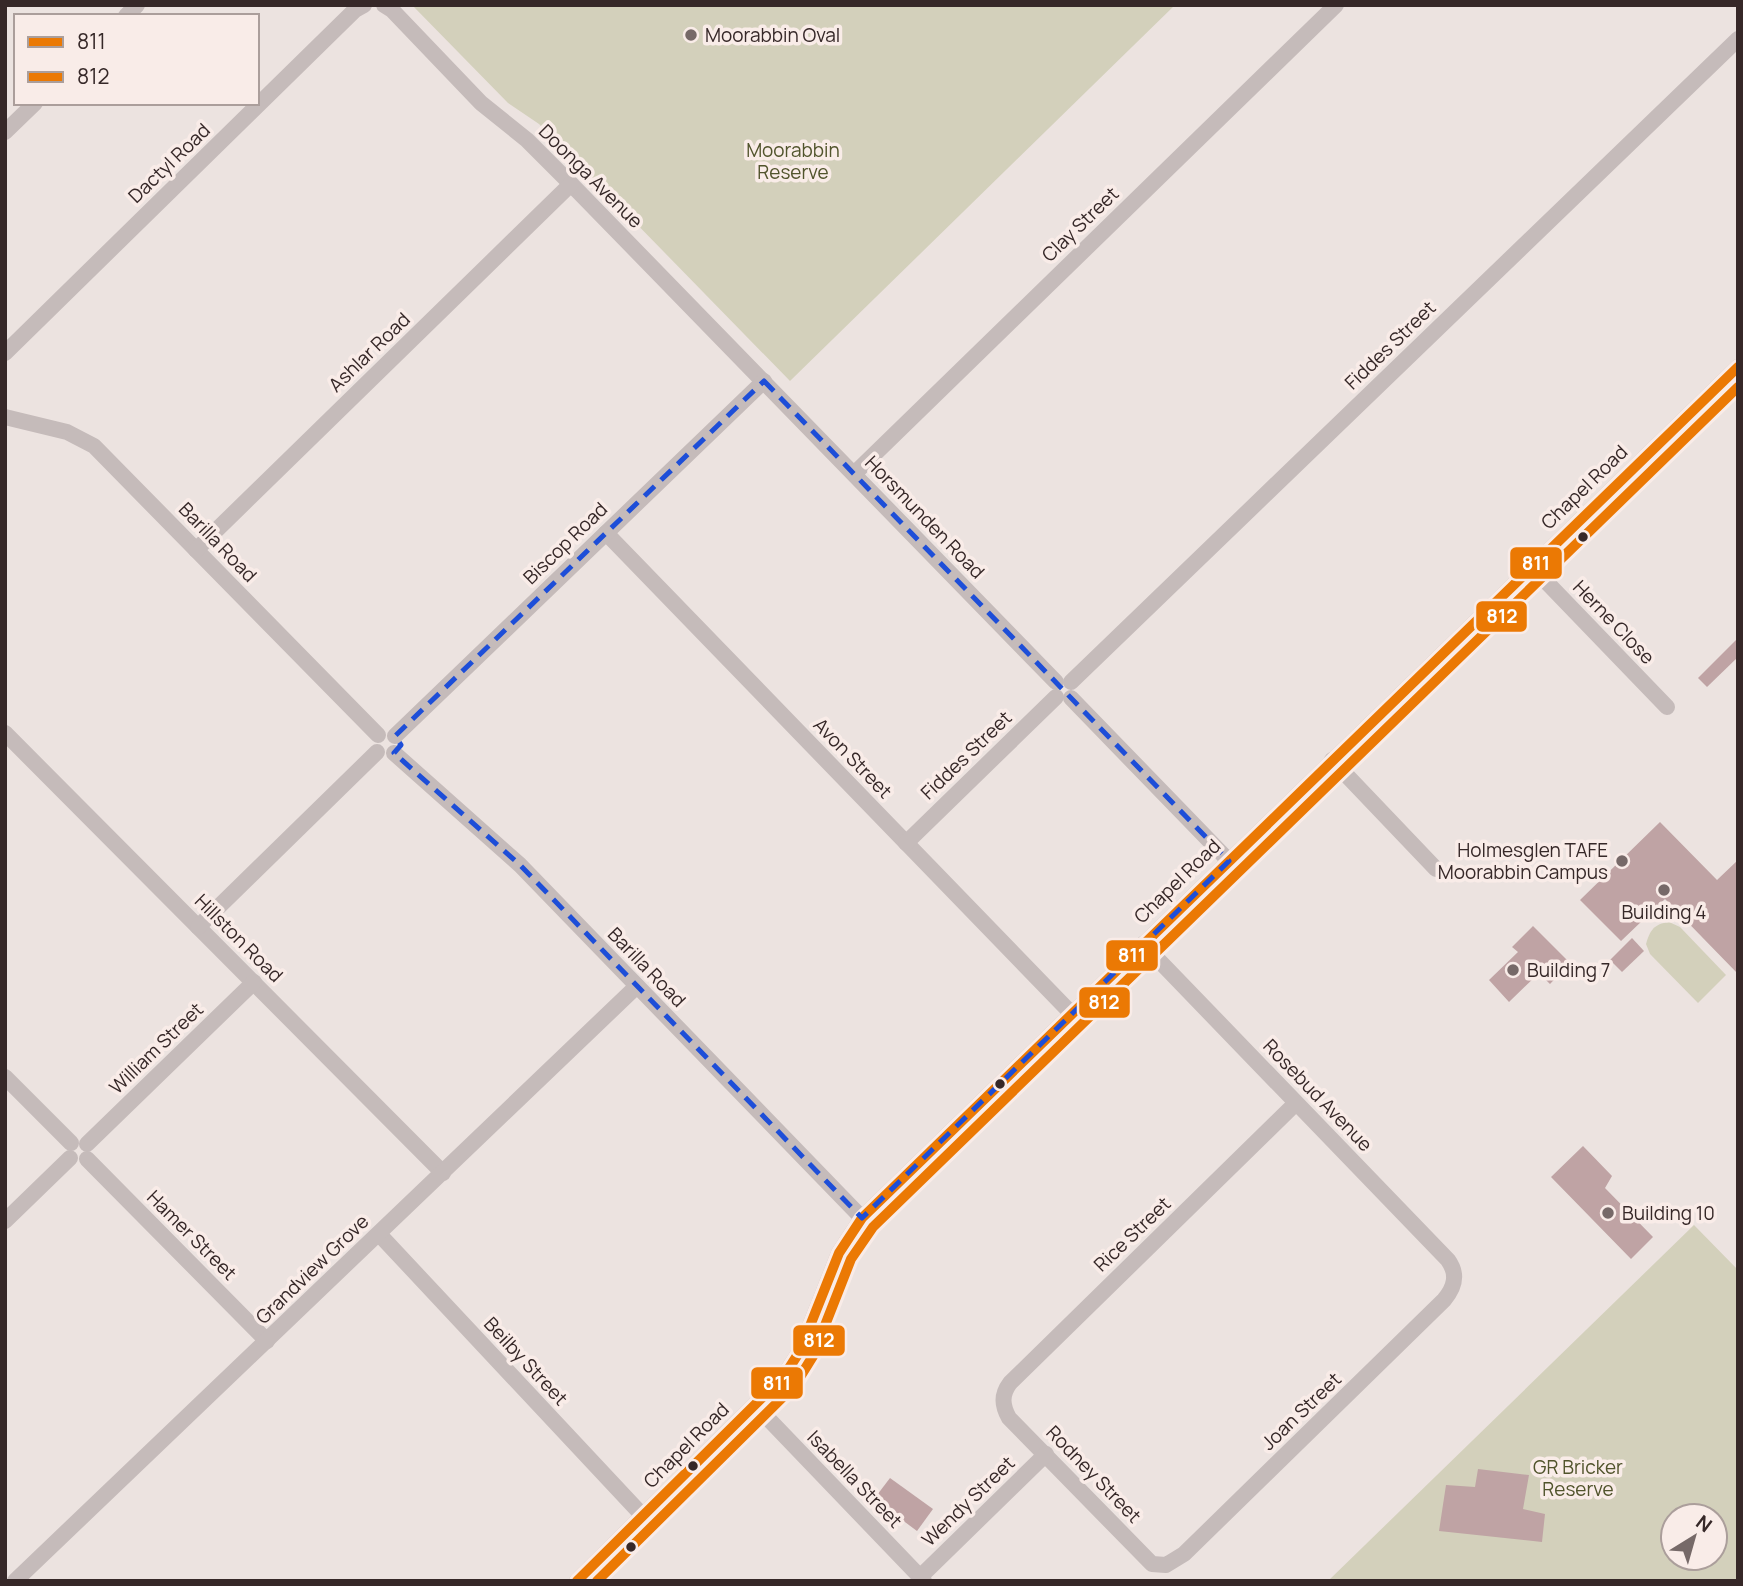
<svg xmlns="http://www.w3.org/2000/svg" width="1743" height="1586" font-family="Manrope,sans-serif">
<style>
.green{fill:#d3d0bb;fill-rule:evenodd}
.building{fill:#bfa3a4}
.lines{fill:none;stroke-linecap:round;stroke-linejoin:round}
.minor{stroke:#c5bbba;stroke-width:16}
.bus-1-casing{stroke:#f9ece8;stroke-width:16}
.bus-2-casing{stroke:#f9ece8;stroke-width:16}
.bus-1{stroke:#eb7904;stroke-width:10}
.bus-2{stroke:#eb7904;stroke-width:10}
.marked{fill:none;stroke:#1d4ed8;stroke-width:5;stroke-dasharray:14 9;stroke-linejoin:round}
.poi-dot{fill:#766968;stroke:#f9ece8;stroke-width:2.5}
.bus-dot{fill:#362828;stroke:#f9ece8;stroke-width:2.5}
.labels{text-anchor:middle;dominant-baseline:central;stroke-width:7;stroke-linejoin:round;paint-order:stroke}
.poi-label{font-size:19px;fill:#362828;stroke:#f9ece8;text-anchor:start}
.park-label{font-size:19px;fill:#51542c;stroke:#f9ece8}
.street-label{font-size:19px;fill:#362828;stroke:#f9ece8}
.line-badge{stroke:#f9ece8;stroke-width:2.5}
.badge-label{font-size:19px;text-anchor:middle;font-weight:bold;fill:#fff}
</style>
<rect width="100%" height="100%" fill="#ece3e0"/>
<g class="green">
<polygon points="412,5 1175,5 790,381 539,124 508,103"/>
<path d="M1669,922L1680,927L1726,975L1698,1003L1650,954L1646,944C1650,930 1654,924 1669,922Z"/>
<path d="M1694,1225L1738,1270V1581H1328ZM1673,1516H1715V1558H1673Z"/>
</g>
<g class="building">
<polygon points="1738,638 1738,657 1707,687 1698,678"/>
<polygon points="1660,822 1717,880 1738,860 1738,974 1665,899 1621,941 1580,900"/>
<polygon points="1533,926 1570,963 1550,984 1539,973 1509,1002 1489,980 1518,952 1512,947"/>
<polygon points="1632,938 1644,951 1622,972 1610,960"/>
<polygon points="1583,1146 1612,1176 1605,1188 1653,1237 1631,1259 1551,1177"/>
<polygon points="1478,1469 1529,1475 1523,1509 1545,1514 1542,1542 1439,1531 1446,1485 1475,1487"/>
<polygon points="890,1478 933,1509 917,1531 874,1499"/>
</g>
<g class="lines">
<g class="minor">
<polyline points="384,5 392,10 481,103 527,140 571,184 1056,682"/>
<polyline points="126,16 137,5"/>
<polyline points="5,132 35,103"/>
<polyline points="5,353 355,10 364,5"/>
<polyline points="5,417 67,432 94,446 378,735"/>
<polyline points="854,474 1336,5"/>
<polyline points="606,533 1071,1013"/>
<polyline points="196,550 571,184"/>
<polyline points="1532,567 1667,707"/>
<polyline points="1071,682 1738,39"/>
<polyline points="1071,698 1229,861"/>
<polyline points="5,733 443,1173"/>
<polyline points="395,736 764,381"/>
<polyline points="394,753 520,865 862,1218"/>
<polyline points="1332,760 1436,869"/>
<polyline points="906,843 1056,697"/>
<polyline points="198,927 377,752"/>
<path d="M1143,944L1448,1260C1458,1274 1455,1287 1444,1300L1184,1554L1166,1565L1152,1564L1009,1418C1002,1405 1001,1395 1010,1383L1296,1103"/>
<polyline points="5,1077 71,1143"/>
<polyline points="87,1144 254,982"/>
<polyline points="87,1159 267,1341"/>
<polyline points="5,1221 70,1158"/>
<polyline points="379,1234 643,1516"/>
<polyline points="755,1405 924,1581"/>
<polyline points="590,1568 602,1581"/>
<polyline points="920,1577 1046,1454"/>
<polyline points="15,1581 637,986"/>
<polyline points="577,1581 784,1376 800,1351 839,1253 862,1218 1738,367"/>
</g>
<g class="bus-1-casing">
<polyline id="bus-1" points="577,1581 784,1376 800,1351 839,1253 862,1218 1738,367"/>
</g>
<g class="bus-2-casing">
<polyline id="bus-2" points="597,1581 795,1385 813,1356 851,1259 873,1227 1738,387"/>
</g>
<use href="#bus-1" class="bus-1"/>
<use href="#bus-2" class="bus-2"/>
</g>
<path class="marked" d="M764,381L1229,861L862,1218L520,865L394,753L401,745L395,736Z"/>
<g class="poi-dot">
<circle cx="691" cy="35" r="7"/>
<circle cx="1622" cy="861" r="7"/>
<circle cx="1664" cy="890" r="7"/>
<circle cx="1513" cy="970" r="7"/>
<circle cx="1608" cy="1213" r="7"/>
</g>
<g class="bus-dot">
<circle cx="1583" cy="537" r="6"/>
<circle cx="1000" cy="1084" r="6"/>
<circle cx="693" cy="1466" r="6"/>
<circle cx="631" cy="1547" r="6"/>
</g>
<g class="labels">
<g class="poi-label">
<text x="705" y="35">Moorabbin Oval</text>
<text x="1608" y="850" text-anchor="end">Holmesglen TAFE<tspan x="1608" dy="22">Moorabbin Campus</tspan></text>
<text x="1664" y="912" text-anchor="middle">Building 4</text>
<text x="1527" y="970">Building 7</text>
<text x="1622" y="1213">Building 10</text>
</g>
<g class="park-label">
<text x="793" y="150">Moorabbin<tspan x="793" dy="22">Reserve</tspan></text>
<text x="1578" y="1467">GR Bricker<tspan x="1578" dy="22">Reserve</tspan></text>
</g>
<g class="street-label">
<text transform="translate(169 163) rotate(-44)">Dactyl Road</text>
<text transform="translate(591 176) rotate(45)">Doonga Avenue</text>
<text transform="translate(1080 224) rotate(-44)">Clay Street</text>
<text transform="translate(1390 345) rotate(-44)">Fiddes Street</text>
<text transform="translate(369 352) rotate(-44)">Ashlar Road</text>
<text transform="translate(1584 487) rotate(-44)">Chapel Road</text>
<text transform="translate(925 517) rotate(46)">Horsmunden Road</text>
<text transform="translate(218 542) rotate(46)">Barilla Road</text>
<text transform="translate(565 543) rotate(-44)">Biscop Road</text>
<text transform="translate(1614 622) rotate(46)">Herne Close</text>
<text transform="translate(966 755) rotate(-44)">Fiddes Street</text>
<text transform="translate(853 758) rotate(46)">Avon Street</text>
<text transform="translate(1177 881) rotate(-44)">Chapel Road</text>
<text transform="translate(239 938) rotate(45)">Hillston Road</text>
<text transform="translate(647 967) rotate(46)">Barilla Road</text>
<text transform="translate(156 1048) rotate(-44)">William Street</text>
<text transform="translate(1318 1095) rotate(46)">Rosebud Avenue</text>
<text transform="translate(1132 1234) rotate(-44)">Rice Street</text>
<text transform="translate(192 1235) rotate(45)">Hamer Street</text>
<text transform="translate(312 1269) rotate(-44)">Grandview Grove</text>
<text transform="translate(526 1361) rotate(47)">Beilby Street</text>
<text transform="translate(1301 1411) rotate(-44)">Joan Street</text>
<text transform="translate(686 1445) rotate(-45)">Chapel Road</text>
<text transform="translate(1094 1474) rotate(46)">Rodney Street</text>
<text transform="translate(855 1479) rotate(46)">Isabella Street</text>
<text transform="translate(968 1501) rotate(-44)">Wendy Street</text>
</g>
</g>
<g class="line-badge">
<rect x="1509" y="546" width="54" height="34" rx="7" fill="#eb7904"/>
<rect x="1475" y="600" width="53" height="33" rx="7" fill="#eb7904"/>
<rect x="1105" y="939" width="54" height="33" rx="7" fill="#eb7904"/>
<rect x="1078" y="986" width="53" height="33" rx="7" fill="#eb7904"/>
<rect x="792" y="1324" width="54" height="33" rx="7" fill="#eb7904"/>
<rect x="750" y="1366" width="54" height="34" rx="7" fill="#eb7904"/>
</g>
<g class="badge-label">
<text x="1536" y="570">811</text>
<text x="1502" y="623">812</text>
<text x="1132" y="962">811</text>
<text x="1104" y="1009">812</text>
<text x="819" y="1347">812</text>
<text x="777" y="1390">811</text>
</g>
<rect width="1743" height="1586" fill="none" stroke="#362828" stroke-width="14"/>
<rect x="14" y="14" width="245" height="91" fill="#f9ece8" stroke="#ab9e9b" stroke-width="2"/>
<rect x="28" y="37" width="35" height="10" fill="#eb7904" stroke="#ab9e9b" stroke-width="2"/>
<text x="77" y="49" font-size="21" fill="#362828">811</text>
<rect x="28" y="72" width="35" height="10" fill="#eb7904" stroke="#ab9e9b" stroke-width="2"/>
<text x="77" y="84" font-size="21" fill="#362828">812</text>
<g transform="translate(1694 1537) rotate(37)"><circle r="33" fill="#f9ece8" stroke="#ab9e9b" stroke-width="2"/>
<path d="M0-5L12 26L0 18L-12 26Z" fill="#766968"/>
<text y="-10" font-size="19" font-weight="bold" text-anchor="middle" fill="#362828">N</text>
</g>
</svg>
